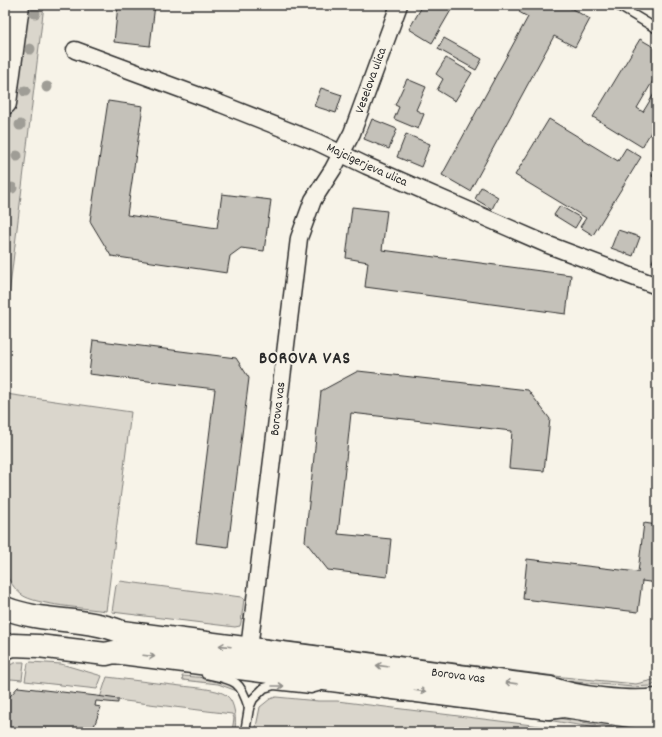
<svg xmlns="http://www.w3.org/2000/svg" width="662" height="737" font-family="Dekko,sans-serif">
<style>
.green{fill:#dad6cc;stroke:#82807c}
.building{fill:#c4c1b9;stroke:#2b2b2b}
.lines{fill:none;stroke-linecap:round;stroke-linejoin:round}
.lane-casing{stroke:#2b2b2b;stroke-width:11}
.street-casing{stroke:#2b2b2b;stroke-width:19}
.secondary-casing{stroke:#2b2b2b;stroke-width:25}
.primary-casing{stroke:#2b2b2b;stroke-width:25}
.lane{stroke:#f7f3e8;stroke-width:8}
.street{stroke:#f7f3e8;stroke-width:16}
.secondary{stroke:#f7f3e8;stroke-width:22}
.primary{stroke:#f7f3e8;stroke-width:22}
.tree{fill:#9f9d96}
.oneway{stroke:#918f8a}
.labels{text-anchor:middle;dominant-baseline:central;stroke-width:3.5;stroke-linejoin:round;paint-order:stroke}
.street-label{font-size:13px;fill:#2b2b2b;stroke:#f7f3e8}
.district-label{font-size:17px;font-weight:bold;letter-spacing:1px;fill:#2b2b2b;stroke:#f7f3e8}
</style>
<rect width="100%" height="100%" fill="#f7f3e8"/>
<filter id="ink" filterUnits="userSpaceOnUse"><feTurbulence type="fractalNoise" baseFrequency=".025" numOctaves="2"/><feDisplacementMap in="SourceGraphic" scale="8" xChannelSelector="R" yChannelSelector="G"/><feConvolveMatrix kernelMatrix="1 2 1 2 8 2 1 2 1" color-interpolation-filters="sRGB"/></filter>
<g filter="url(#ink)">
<g class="green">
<polygon points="25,5 44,5 5,328 5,160"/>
<path d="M6,394L131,412L106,611C86,608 36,605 22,595C14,589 10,581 5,573V402Z"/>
<polygon points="120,581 241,597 244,599 241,622 240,626 235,627 112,612 116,585"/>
<polygon points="262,638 563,677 636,684 657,679 657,683 651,686 633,687 563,681 265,641"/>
<polygon points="18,662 24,662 22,680 11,679 5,685 5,667 12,664"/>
<polygon points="31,662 61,664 102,676 97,689 25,681 28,663"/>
<path d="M182,676C196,677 230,678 237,691L218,684L183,680Z"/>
<path d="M107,677C132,680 156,683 181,686C191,687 218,689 226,695C236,702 236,721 235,732H232L234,718L232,714L100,698Z"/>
<polygon points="351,692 546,716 642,732 622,732 541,719 339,693"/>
<polygon points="276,697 318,701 337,701 556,728 558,732 255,732 260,707 270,699"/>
</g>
<g class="building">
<polygon points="118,5 155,5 150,46 114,42"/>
<polygon points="298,5 325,5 325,9"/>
<polygon points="423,5 454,5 432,43 409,29"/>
<polygon points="523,5 565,5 590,19 575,47 554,36 470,191 442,175 528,17 519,12"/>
<polygon points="444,38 482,59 476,70 438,49"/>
<polygon points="640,39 657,49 657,74 637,108 643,112 657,89 657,122 642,147 593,117"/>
<polygon points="446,58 472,73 455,101 437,90 443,79 436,74"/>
<polygon points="407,79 426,87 416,110 424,114 418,129 394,119 399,107 395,105"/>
<polygon points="321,88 342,95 336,113 314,106"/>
<polygon points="108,101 143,106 127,215 217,228 222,194 271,200 264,251 241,248 230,256 227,273 111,256 90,221"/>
<polygon points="372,119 397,129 389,149 364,139"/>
<polygon points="549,119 618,161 626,148 641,157 593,235 580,227 586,218 515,175"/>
<polygon points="406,134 430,144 421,167 397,157"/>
<polygon points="657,167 657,179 652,176"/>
<polygon points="481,187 498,197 492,209 475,199"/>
<polygon points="560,206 581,218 575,228 554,215"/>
<polygon points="352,207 387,211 382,250 571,275 566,314 365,287 368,262 346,258"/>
<polygon points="618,230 640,237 633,256 611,248"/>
<polygon points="657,251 657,264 652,262"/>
<polygon points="93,340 236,358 249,378 228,547 196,543 215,389 89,374"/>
<polygon points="358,371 528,390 550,419 544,471 509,468 512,431 351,413 338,534 391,539 387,577 328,570 305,541 321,391"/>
<polygon points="644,523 657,525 657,583 642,581 638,612 523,599 527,559 638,572"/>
<polygon points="18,687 97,696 118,699 118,703 96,701 95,706 101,707 92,732 5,732 5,702"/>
</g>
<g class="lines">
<g class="lane-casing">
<g id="lane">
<polyline points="617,5 657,29"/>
<path d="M206,674C234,680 240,679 249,708"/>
<polyline points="245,732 249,708 253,699 264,688 274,685 311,689 322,686"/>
</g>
</g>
<g class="street-casing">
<g id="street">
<path id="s1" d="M75,50L221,104L317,142L367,166L546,244L657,286"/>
<path id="s2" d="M249,649L299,238L313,200L333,169L352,133L399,5"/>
</g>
</g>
<g class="secondary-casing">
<g id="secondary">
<path id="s3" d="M5,608C42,623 85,617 122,632L550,688C577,698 628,704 657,700"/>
<polyline points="5,648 13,645 38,646 106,654 114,652 548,708 564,706 657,720"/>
</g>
</g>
<g class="primary-casing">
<polyline id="primary" points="5,103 18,5"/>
</g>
<use href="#lane" class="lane"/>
<use href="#street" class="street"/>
<use href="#secondary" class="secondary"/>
<use href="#primary" class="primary"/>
</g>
<g class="tree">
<circle cx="35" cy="13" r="5.5"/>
<circle cx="30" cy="49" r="5.5"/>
<circle cx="47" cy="87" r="5.5"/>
<circle cx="25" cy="91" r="5.5"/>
<circle cx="20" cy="125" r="5.5"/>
<circle cx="17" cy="156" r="5.5"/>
<circle cx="12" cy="188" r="5.5"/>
</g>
<defs><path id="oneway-shaft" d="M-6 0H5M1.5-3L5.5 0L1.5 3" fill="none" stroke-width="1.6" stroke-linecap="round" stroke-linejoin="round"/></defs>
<g class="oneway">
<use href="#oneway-shaft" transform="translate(225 646) rotate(-173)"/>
<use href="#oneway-shaft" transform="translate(149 656) rotate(7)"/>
<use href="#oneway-shaft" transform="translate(382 666) rotate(-173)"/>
<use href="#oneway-shaft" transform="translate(511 683) rotate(-172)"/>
<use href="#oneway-shaft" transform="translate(278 686)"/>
<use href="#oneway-shaft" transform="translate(420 691) rotate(7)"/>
</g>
</g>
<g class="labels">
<g class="street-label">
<text stroke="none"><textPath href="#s2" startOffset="588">Veselova ulica</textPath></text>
<text stroke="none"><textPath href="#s1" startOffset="314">Majcigerjeva ulica</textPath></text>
<text stroke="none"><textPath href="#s2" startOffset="242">Borova vas</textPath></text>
<text stroke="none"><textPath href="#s3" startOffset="459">Borova vas</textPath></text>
</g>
<g class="district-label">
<text x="305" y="360">BOROVA VAS</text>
</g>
</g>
<rect width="662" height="737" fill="none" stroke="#f7f3e8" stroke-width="20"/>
<rect x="10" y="10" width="642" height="717" fill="none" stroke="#2b2b2b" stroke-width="1.5" filter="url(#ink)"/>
</svg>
